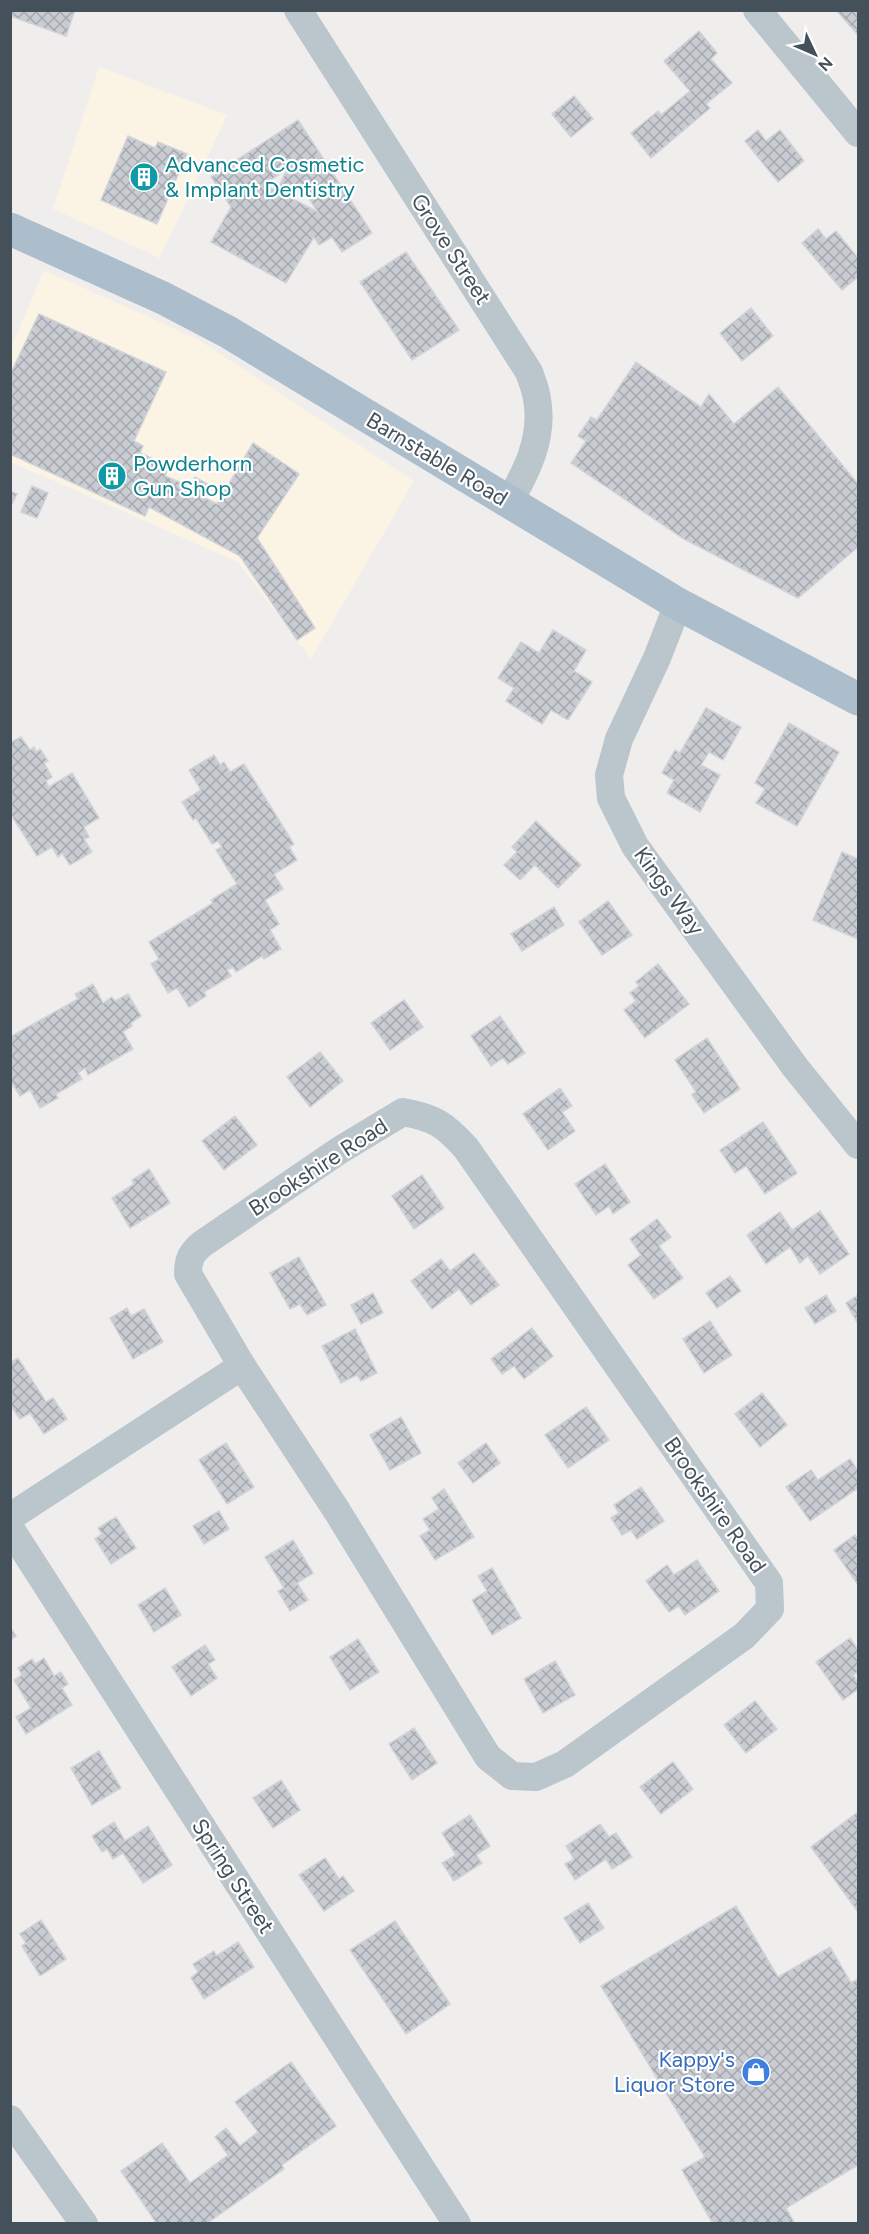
<svg xmlns="http://www.w3.org/2000/svg" width="869" height="2234" font-family="Figtree,sans-serif">
<style>
.commercial{fill:#fbf4e5}
.building{fill:url(#building-cross-hatch);stroke:#d1d3d8;stroke-width:1.5;fill-rule:evenodd}
.lines{fill:none;stroke-linecap:round;stroke-linejoin:round}
.minor{stroke:#bbc5cc;stroke-width:28}
.major{stroke:#acbdcc;stroke-width:33}
.labels{text-anchor:middle;dominant-baseline:central;stroke-width:4.5;stroke-linejoin:round;paint-order:stroke}
.culture-label{font-size:22px;fill:#0d838f;stroke:#fff;text-anchor:start}
.street-label{font-size:22px;fill:#45515a;stroke:#fff}
.shop-label{font-size:22px;fill:#366cbe;stroke:#fff;text-anchor:end}
</style>
<defs>
<pattern id="building-cross-hatch" width="8" height="8" patternUnits="userSpaceOnUse" patternTransform="scale(1.5)"><rect width="8" height="8" fill="#c9ccd2"/><path d="M0 0l8 8M0 8l8-8" fill="none" stroke="#a5a8ad"/></pattern>
</defs>
<rect width="100%" height="100%" fill="#f0eded"/>
<g class="commercial">
<polygon points="99,67 227,115 160,258 53,209"/>
<polygon points="44,270 197,339 414,481 311,659 238,562 11,462 11,348"/>
</g>
<g class="building">
<polygon points="10,10 75,10 66,36 10,16"/>
<polygon points="836,10 858,10 858,35"/>
<polygon points="699,31 717,53 711,59 732,83 706,104 710,108 651,158 631,133 658,111 661,115 690,91 664,61"/>
<polygon points="574,96 593,119 571,137 552,114"/>
<path d="M298,120L372,233L342,252L332,237L319,245L314,237L286,283L211,242L231,207L211,177ZM287,169L277,191L264,185ZM299,184L318,212L293,199Z"/>
<polygon points="758,130 766,141 780,130 804,161 778,182 745,141"/>
<polygon points="128,136 155,148 158,142 187,154 157,224 101,200"/>
<polygon points="818,229 826,239 836,231 858,258 858,277 842,290 802,243"/>
<polygon points="406,252 459,330 412,360 360,282"/>
<polygon points="751,308 773,336 742,361 720,333"/>
<polygon points="39,314 166,372 134,441 143,446 140,453 169,466 165,476 191,487 195,477 211,486 205,498 217,504 253,443 299,474 257,538 315,628 297,640 240,556 149,507 145,516 10,454 10,375"/>
<polygon points="636,362 701,407 709,394 734,424 778,387 858,484 858,547 798,598 684,539 571,463 586,441 578,436 591,417 597,420"/>
<polygon points="32,486 48,493 37,518 21,512"/>
<polygon points="10,491 17,494 10,508"/>
<polygon points="553,630 586,650 574,671 592,682 568,720 551,710 542,724 506,701 514,688 498,678 521,642 539,653"/>
<polygon points="706,708 741,727 723,760 709,752 701,765 720,775 700,812 667,793 674,780 662,773 675,750 680,753"/>
<polygon points="789,723 839,752 797,826 756,803 765,789 755,783"/>
<polygon points="21,737 30,750 34,747 36,752 40,749 48,761 44,763 52,777 46,781 49,787 72,773 99,818 84,827 89,837 84,839 92,852 70,865 62,853 58,857 52,847 37,856 10,813 10,743"/>
<polygon points="214,755 220,765 224,762 230,772 244,764 294,844 289,847 297,860 274,874 283,889 265,900 279,924 270,930 281,949 264,959 262,956 236,972 233,967 227,970 231,976 204,992 206,996 189,1007 177,988 168,993 151,964 159,959 149,942 213,903 211,900 237,884 216,850 222,847 218,841 212,844 196,818 193,820 182,802 201,790 189,770"/>
<polygon points="536,821 581,865 558,888 535,865 520,880 504,865 517,852 512,847"/>
<polygon points="842,852 858,859 858,939 813,920"/>
<polygon points="608,901 632,935 602,955 579,922"/>
<polygon points="554,907 564,925 522,951 511,934"/>
<polygon points="658,964 689,1004 645,1038 624,1010 636,1001 630,993 639,986 636,982"/>
<polygon points="93,984 103,1003 112,997 115,1001 128,994 141,1016 131,1023 132,1026 123,1032 133,1049 88,1075 85,1068 78,1073 82,1079 56,1094 58,1098 40,1108 30,1090 20,1096 10,1080 10,1037 78,999 75,994"/>
<polygon points="404,1000 423,1027 390,1050 371,1023"/>
<polygon points="500,1016 525,1053 508,1064 503,1058 491,1066 471,1036"/>
<polygon points="707,1038 740,1089 704,1113 692,1095 696,1092 675,1060"/>
<polygon points="320,1052 343,1081 310,1107 287,1077"/>
<polygon points="560,1088 572,1106 562,1112 575,1131 548,1150 523,1114"/>
<polygon points="235,1116 257,1145 224,1170 202,1141"/>
<polygon points="763,1122 797,1173 765,1194 746,1166 735,1173 720,1150"/>
<polygon points="605,1164 630,1202 613,1214 609,1206 596,1215 575,1184"/>
<polygon points="149,1169 170,1203 130,1228 112,1198 134,1184 132,1180"/>
<polygon points="422,1175 444,1208 414,1229 392,1196"/>
<polygon points="820,1211 849,1254 820,1274 808,1256 800,1263 790,1247 766,1264 747,1235 780,1212 792,1230"/>
<polygon points="657,1219 671,1237 659,1246 683,1278 654,1299 628,1265 641,1255 630,1239"/>
<polygon points="474,1253 499,1285 471,1305 459,1289 432,1309 411,1281 441,1259 450,1271"/>
<polygon points="299,1257 326,1305 307,1315 300,1304 290,1309 270,1273"/>
<polygon points="730,1276 741,1291 717,1308 706,1293"/>
<polygon points="373,1293 383,1313 361,1324 351,1305"/>
<polygon points="826,1295 836,1311 815,1324 805,1308"/>
<polygon points="858,1295 858,1324 846,1303"/>
<polygon points="127,1308 131,1316 144,1309 163,1342 133,1359 110,1318"/>
<polygon points="710,1321 732,1355 704,1373 683,1339"/>
<polygon points="532,1328 553,1356 524,1379 514,1366 502,1374 491,1359"/>
<polygon points="355,1329 377,1373 361,1381 357,1375 341,1383 322,1346"/>
<polygon points="18,1358 46,1402 53,1398 67,1419 44,1434 30,1413 20,1419 10,1405 10,1363"/>
<polygon points="762,1393 787,1425 760,1447 735,1414"/>
<polygon points="586,1407 609,1440 568,1468 545,1435"/>
<polygon points="401,1417 421,1453 390,1470 370,1435"/>
<polygon points="226,1443 254,1487 227,1504 199,1460"/>
<polygon points="486,1443 500,1463 473,1483 458,1463"/>
<polygon points="850,1459 858,1471 858,1488 810,1521 786,1487 811,1470 818,1480"/>
<polygon points="641,1487 664,1521 637,1539 631,1530 622,1535 611,1518 619,1513 614,1505"/>
<polygon points="444,1489 474,1537 435,1560 420,1536 430,1530 423,1519 439,1509 432,1498"/>
<polygon points="219,1511 229,1529 204,1544 193,1526"/>
<polygon points="116,1517 136,1548 111,1564 95,1539 102,1534 98,1528"/>
<polygon points="855,1535 858,1539 858,1585 834,1550"/>
<polygon points="293,1540 313,1573 297,1583 308,1600 290,1611 278,1591 284,1588 265,1557"/>
<polygon points="697,1560 719,1591 685,1615 679,1606 669,1612 646,1581 667,1565 674,1575"/>
<polygon points="492,1568 521,1618 492,1635 472,1600 487,1591 478,1576"/>
<polygon points="165,1588 181,1615 154,1632 138,1605"/>
<polygon points="10,1627 16,1636 10,1640"/>
<polygon points="850,1638 858,1650 858,1672 853,1675 858,1683 858,1689 843,1700 816,1662"/>
<polygon points="358,1639 379,1672 350,1690 330,1657"/>
<polygon points="205,1645 215,1660 208,1664 217,1678 191,1696 172,1667"/>
<polygon points="44,1658 54,1676 61,1672 68,1684 62,1688 72,1705 26,1734 16,1717 31,1708 14,1680 22,1675 18,1668 32,1659 35,1664"/>
<polygon points="555,1661 575,1695 543,1713 524,1679"/>
<polygon points="755,1701 777,1729 746,1753 724,1725"/>
<polygon points="414,1728 437,1763 412,1780 389,1744"/>
<polygon points="99,1751 121,1788 92,1805 71,1768"/>
<polygon points="673,1762 693,1789 661,1814 640,1787"/>
<polygon points="281,1780 300,1810 273,1828 253,1798"/>
<polygon points="858,1812 858,1912 811,1847"/>
<polygon points="470,1815 490,1846 476,1855 482,1863 454,1881 442,1863 456,1855 442,1833"/>
<polygon points="114,1822 125,1841 148,1826 172,1865 143,1883 123,1853 113,1859 107,1849 102,1852 92,1836"/>
<polygon points="600,1824 609,1837 616,1833 632,1857 612,1869 606,1859 575,1880 565,1864 574,1859 566,1846"/>
<polygon points="325,1858 339,1879 343,1876 354,1891 324,1911 299,1875"/>
<polygon points="588,1903 604,1928 580,1943 564,1918"/>
<polygon points="736,1906 778,1977 830,1947 851,1983 858,1979 858,2165 786,2208 795,2224 713,2224 682,2170 705,2157 601,1986"/>
<polygon points="41,1920 66,1959 40,1976 22,1946 26,1943 20,1934"/>
<polygon points="395,1921 450,2004 406,2034 350,1950"/>
<polygon points="238,1942 254,1967 204,1999 191,1978 198,1972 193,1964 214,1951 216,1956"/>
<polygon points="291,2062 336,2126 282,2165 284,2169 206,2224 157,2224 121,2171 162,2143 190,2183 228,2155 215,2137 226,2128 240,2146 258,2132 235,2102"/>
</g>
<g class="lines">
<g class="minor">
<path d="M298,10L529,372C532,381 536,390 537,399C544,437 527,471 509,502"/>
<polyline points="757,10 858,133"/>
<polyline points="678,604 657,658 619,739 609,775 611,798 635,846 795,1067 858,1145"/>
<path d="M403,1112C435,1118 444,1124 466,1148L769,1583L770,1609L744,1636L565,1764L536,1777L512,1776L488,1757L337,1511L242,1366L188,1274C188,1260 191,1253 202,1244L340,1150Z"/>
<polyline points="10,1517 242,1366"/>
<polyline points="10,1528 457,2224"/>
<polyline points="10,2119 84,2224"/>
</g>
<polyline class="major" points="10,229 163,298 228,332 678,604 858,699"/>
</g>
<defs>
<g id="building-disc" transform="scale(1.5)"><circle r="9.5" fill="#0f9aa8" stroke="#fff"/><path d="M-4-6H4V6H1V3H-1V6H-4ZM-2.5-4.3h1.7v1.8h-1.7ZM.8-4.3h1.7v1.8H.8ZM-2.5-1h1.7V.8h-1.7ZM.8-1h1.7V.8H.8Z" fill="#fff"/></g>
<g id="shop-disc" transform="scale(1.5)"><circle r="9.5" fill="#3f7fe0" stroke="#fff"/><path d="M-5-2.5h2.3a2.7 3.5 0 0 1 5.4 0H5L5.5 6h-11ZM-1.5-2.5h3a1.5 2.3 0 0 0-3 0Z" fill="#fff"/></g>
</defs>
<g fill-rule="evenodd">
<use href="#building-disc" x="144" y="177"/>
<use href="#building-disc" x="112" y="476"/>
<use href="#shop-disc" x="756" y="2072"/>
</g>
<g class="labels">
<g class="culture-label">
<text x="165" y="164">Advanced Cosmetic<tspan x="165" dy="25">&amp; Implant Dentistry</tspan></text>
<text x="133" y="463">Powderhorn<tspan x="133" dy="25">Gun Shop</tspan></text>
</g>
<g class="street-label">
<text transform="translate(451 249) rotate(57)">Grove Street</text>
<text transform="translate(437 459) rotate(31)">Barnstable Road</text>
<text transform="translate(669 891) rotate(54)">Kings Way</text>
<text transform="translate(318 1167) rotate(-33)">Brookshire Road</text>
<text transform="translate(715 1505) rotate(55)">Brookshire Road</text>
<text transform="translate(233 1876) rotate(57)">Spring Street</text>
</g>
<g class="shop-label">
<text x="735" y="2059">Kappy's<tspan x="735" dy="25">Liquor Store</tspan></text>
</g>
</g>
<rect width="869" height="2234" fill="none" stroke="#45515a" stroke-width="24"/>
<g transform="translate(815 54) rotate(134)" stroke="#ffffff" stroke-width="4.5" paint-order="stroke">
<path d="M0-4.5L10 22L0 15L-10 22Z" fill="#45515a"/>
<text y="-9" font-size="16" font-weight="bold" text-anchor="middle" fill="#45515a">N</text>
</g>
</svg>
